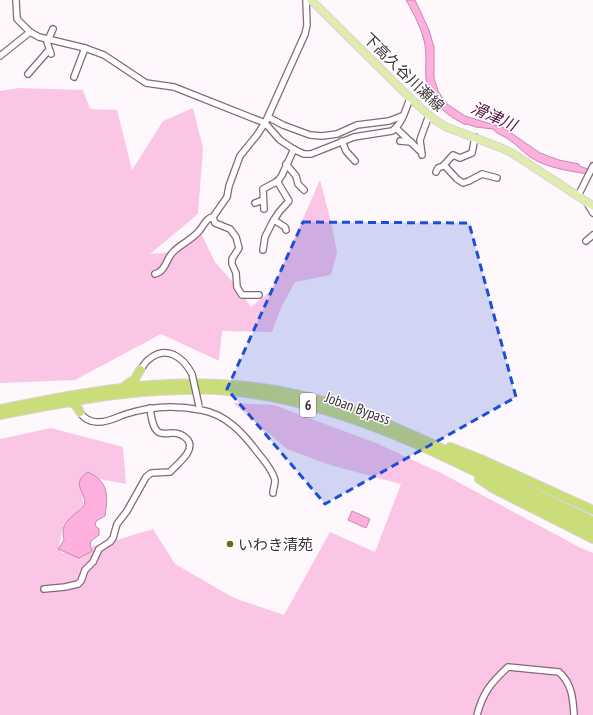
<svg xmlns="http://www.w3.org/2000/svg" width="593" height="715" font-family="'PT Sans Narrow','Noto Sans JP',sans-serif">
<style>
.green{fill:#fbc6e5}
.water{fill:#fdb0de;stroke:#c389ac}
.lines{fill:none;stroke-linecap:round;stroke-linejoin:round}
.minor-casing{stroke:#866678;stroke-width:8}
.major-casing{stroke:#d8d5d7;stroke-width:9}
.highway-casing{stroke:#d8d5d7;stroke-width:10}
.minor{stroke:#fff;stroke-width:5.5}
.major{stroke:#e0ebae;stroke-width:7}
.highway{stroke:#cbdd78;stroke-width:8}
.minor-bridge-casing{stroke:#866678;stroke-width:8;stroke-linecap:butt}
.minor-bridge{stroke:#fff;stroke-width:5.5}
.marked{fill:#1d4ed8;fill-opacity:0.2;stroke:#1d4ed8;stroke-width:3;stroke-dasharray:8 5;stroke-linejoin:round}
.poi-dot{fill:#626e17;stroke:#fff;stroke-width:1.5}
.labels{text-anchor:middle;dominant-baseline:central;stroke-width:3;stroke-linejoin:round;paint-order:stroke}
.shield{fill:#fff;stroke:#766d72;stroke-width:1}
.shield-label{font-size:14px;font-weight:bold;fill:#3c2f36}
.street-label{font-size:15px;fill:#3c2f36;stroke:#fff}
.poi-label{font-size:15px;fill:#3c2f36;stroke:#fff;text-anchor:start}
.water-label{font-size:16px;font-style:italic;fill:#500e3c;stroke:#fff}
</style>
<rect width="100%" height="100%" fill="#fef7fb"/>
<g class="green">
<polygon points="19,88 83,90 90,109 117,110 132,170 163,121 193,108 203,148 198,214 150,254 174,252 200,231 215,262 237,287 251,307 271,291 320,180 332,226 337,253 331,275 295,282 281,308 272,332 222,331 219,361 161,334 75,380 0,383 0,91"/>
<polygon points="233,403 274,405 376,443 443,474 579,547 593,553 593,715 0,715 0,439 51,428 123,447 126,484 82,476 83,506 64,524 58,549 63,553 110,542 153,529 175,564 234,598 284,615 330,532 375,552 401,484 330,465 287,449"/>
</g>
<g class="water">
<path d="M406,0H415L429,30L434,47V78L438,91L447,104L465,116L504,128L540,153L559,160L579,164V166L588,169H593V175C572,171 548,169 530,157C522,151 516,144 508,139C503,135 496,134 493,129L476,127L467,124L466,125C446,115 430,103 426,79C425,67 427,56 425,45C422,29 414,14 406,0Z"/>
<path d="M88,472C109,482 108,495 105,516L96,521L95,525L99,529V535L91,541L90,546L92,551L79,558L58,549L64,540C61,524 66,522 77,512C80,510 83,507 84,505C88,493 69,484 88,472Z"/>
<polygon points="352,511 370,519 366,528 348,520"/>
</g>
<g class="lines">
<g class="minor-casing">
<g id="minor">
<path d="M16,0L17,19L30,32L39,37L85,48L104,55L146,83L174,87L265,123L280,140L295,150L304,154H311L354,137L392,131C402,124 406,109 410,98"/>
<polyline points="51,54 47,42 53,29"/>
<polyline points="0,56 30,32"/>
<polyline points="28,74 49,50"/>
<polyline points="74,77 85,48"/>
<polyline points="268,117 283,125 310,135 322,136 337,134 357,125 389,121 402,116"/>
<polyline points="396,128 420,151"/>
<polyline points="342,141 346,151 355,161"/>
<polyline points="400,141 411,142"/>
<polyline points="422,155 420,140 429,115"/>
<polyline points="286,164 296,176 298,184 304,190"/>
<polyline points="444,165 457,179 463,183 469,181 482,174 497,178"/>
<polyline points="436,172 438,168 443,166 453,155 460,158 472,153 475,137"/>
<polyline points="578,196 593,166"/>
<polyline points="255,203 263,200"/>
<polyline points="587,203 593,213"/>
<polyline points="264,209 263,189 278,181 282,175 294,149"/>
<polyline points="274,220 285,227 286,230"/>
<polyline points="586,241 593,235"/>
<polyline points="263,250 265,237 272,223 279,212 289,201 277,181"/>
<path d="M155,274C166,271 166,259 173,252C181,244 193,239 200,230C204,225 206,218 213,217"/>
<polyline points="259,295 242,295 237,287 236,273 232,264 232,259 239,248 236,237 230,229 215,223 213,217 227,197 229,186 240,156 257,135 265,123 305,34 307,25 306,0"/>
<path d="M140,370C143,367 145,362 148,360C166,344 183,357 192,374"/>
<path d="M80,412C83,418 90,422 97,422C107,423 117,417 126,414C151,406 176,405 201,410C226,414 244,434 258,453C263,459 274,473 275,481C275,485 273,489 273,493"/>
<path d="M44,589L65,587L78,584L81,581L85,570L93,562L99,549L110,542L113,538L117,524L127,511L146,477L151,473L170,472C177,464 197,450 187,439C183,435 179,433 173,433C168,433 163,435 158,432C152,427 151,415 150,408"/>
<path d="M477,715C483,692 491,683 508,667L559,672C572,684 573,698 574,715"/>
</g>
</g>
<g class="major-casing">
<polyline id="major" points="311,0 408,96 432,118 446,127 499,147 512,153 593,206"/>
</g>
<g class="highway-casing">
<g id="highway">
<polyline points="126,385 135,379 140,370"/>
<polyline points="67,402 75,404 80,412"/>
<path d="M0,409C73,394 145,380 220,384C263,386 308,395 349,409C384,421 418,437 452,453C499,476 546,499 593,521"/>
<path d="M0,415C61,403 120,391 183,390C194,390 206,389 217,390C353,399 473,473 593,530"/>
<polyline points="450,447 483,460 593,510"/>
<polyline points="479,479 494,489 593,539"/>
</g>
</g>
<use href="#minor" class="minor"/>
<use href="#major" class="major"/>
<use href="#highway" class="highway"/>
<g class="minor-bridge-casing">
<polyline id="minor-bridge" points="192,374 199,406"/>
</g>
<use href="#minor-bridge" class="minor-bridge"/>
</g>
<path class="marked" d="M303,222L469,223L516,397L325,504L227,389Z"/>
<circle class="poi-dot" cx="230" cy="544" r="4"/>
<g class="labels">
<rect class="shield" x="300" y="393" width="16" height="24" rx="3"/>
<g class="shield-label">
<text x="308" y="405">6</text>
</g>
<g class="street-label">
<text transform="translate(404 72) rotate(44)">下高久谷川瀬線</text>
<text transform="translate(358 408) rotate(20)">Joban Bypass</text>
</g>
<g class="poi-label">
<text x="238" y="544">いわき清苑</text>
</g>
<g class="water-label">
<text transform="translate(494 116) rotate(24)">滑津川</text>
</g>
</g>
</svg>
